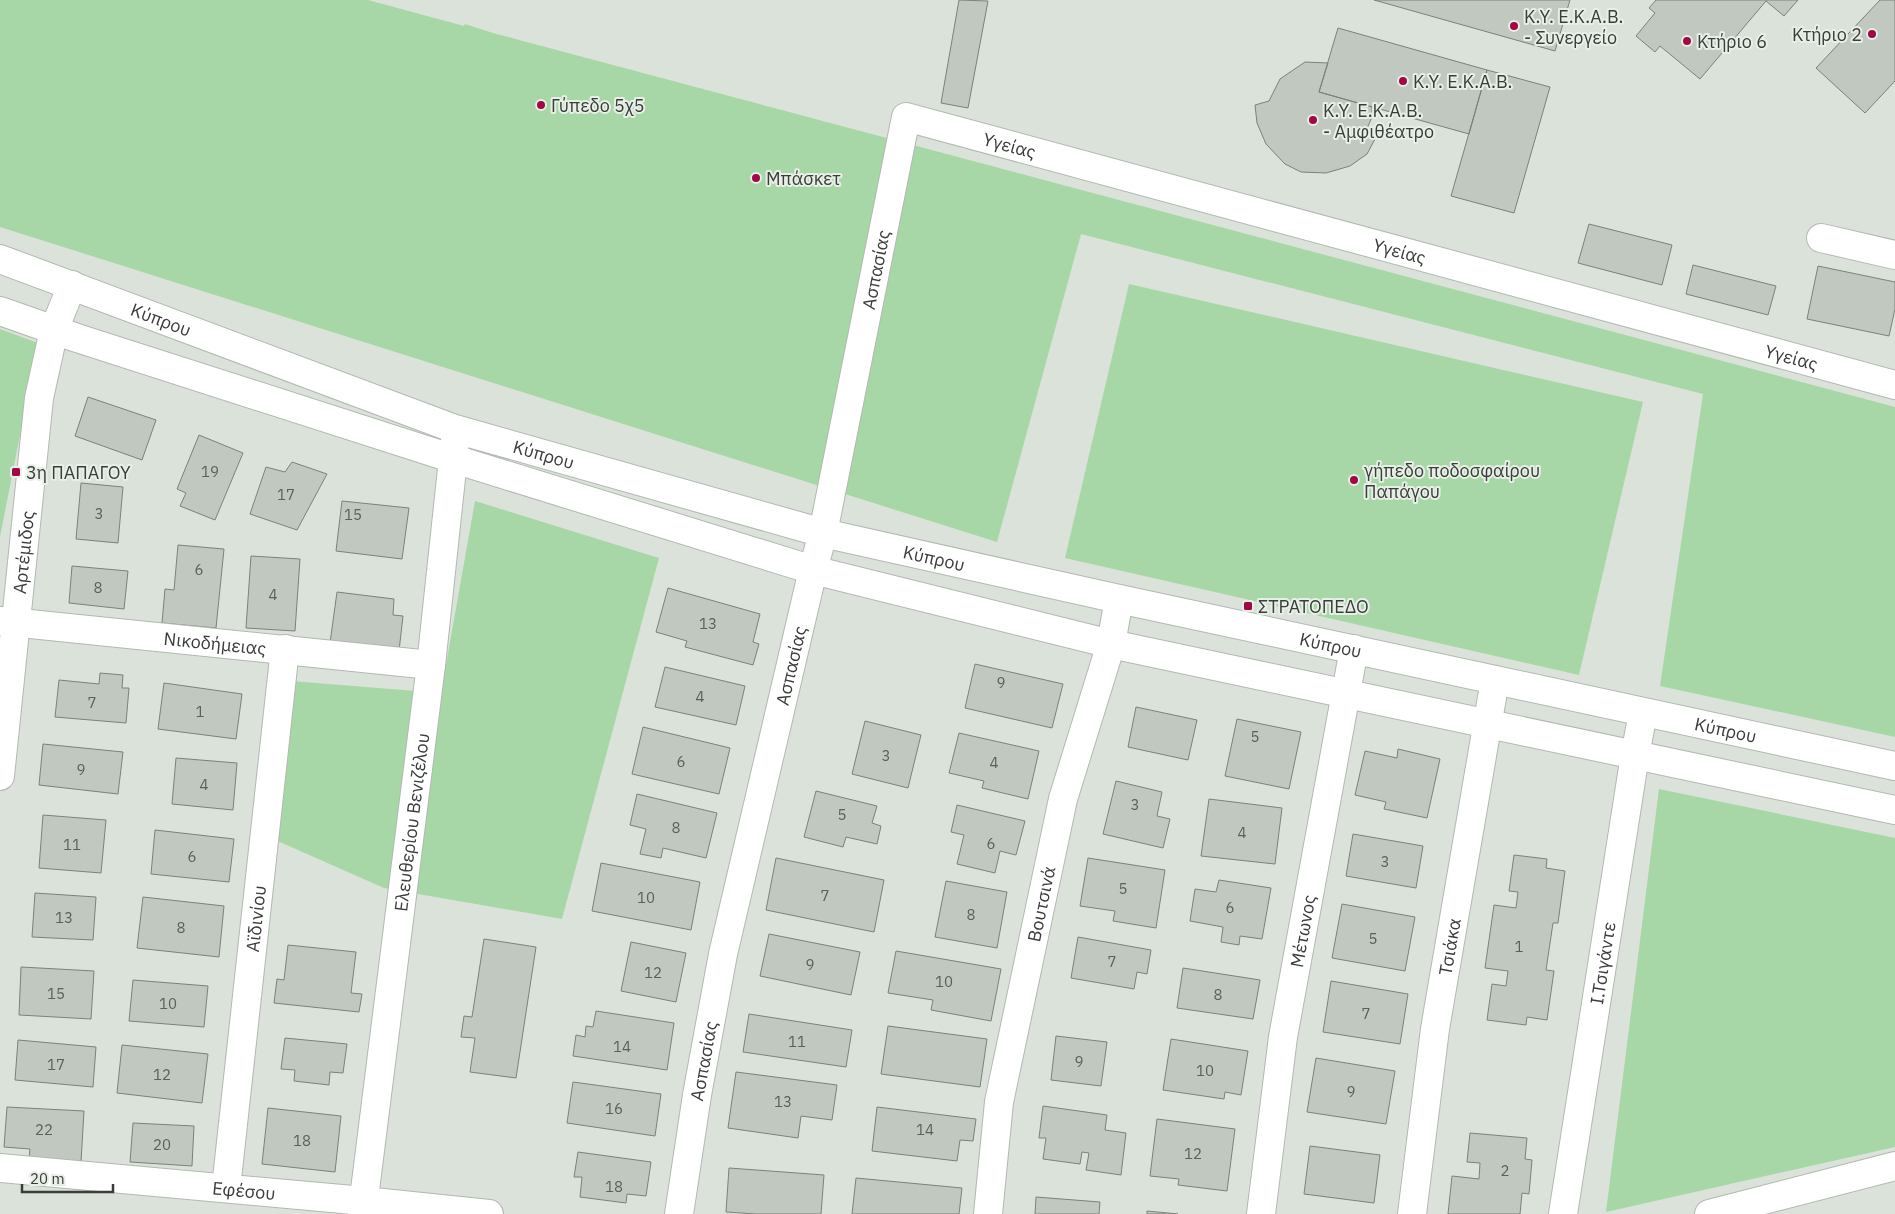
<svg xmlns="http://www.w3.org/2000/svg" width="1895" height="1214" font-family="'IBM Plex Sans',sans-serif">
<rect width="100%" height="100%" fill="#dae2da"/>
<path fill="#a8d7a7" d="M0,0H368L464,26L465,24L493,33L1895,407V737L1660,686L1703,394L1081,234L997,542L0,227Z
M1129,284L1643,402L1579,675L1065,558Z
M0,329L38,343L0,537Z
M475,501L659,558L562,919L384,888L273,839L291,681L441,693Z
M1659,789L1895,838V1147L1606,1212Z"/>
<path fill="#c1c8c0" stroke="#7b827a" d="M959,0L988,1L968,108L941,103Z
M1374,0H1570L1555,51Z
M1656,0H1798L1784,16L1766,1L1700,79L1660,46L1655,52L1636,36L1655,13L1649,8Z
M1880,0H1895V81L1865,113L1816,68Z
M1338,28L1487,70L1469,134L1319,92Z
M1305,62L1328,63L1319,92L1372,107V117L1365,133L1375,139L1367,154L1350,166L1326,173L1301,172L1285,164L1266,144L1257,123L1255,105L1269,101L1280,79Z
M1487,70L1550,87L1514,213L1451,196Z
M1589,224L1672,245L1662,285L1578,263Z
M1693,265L1776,286L1768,315L1686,294Z
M1818,266L1895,282V309L1889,336L1807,319Z
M88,397L156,420L142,460L75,436Z
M199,435L243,453L215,520L180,506L186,493L177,489Z
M292,462L327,474L297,530L250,514L266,467L285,472Z
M81,483L123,487L118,543L76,539Z
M342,501L409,508L402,559L336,551Z
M178,545L224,549L216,628L162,623L165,589L174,590Z
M251,556L300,559L295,631L246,628Z
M72,566L128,571L124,609L69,603Z
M668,588L760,614L753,642L759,644L753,665L685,647L687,641L656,632Z
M337,592L394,599L393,615L403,616L399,651L330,643Z
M975,664L1063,684L1052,728L965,708Z
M665,667L745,686L736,725L655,707Z
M100,673L123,675L122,688H129L126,723L55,717L59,680L99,684Z
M164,683L242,694L236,739L158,729Z
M1136,707L1197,720L1188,760L1128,747Z
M1237,719L1301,732L1289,789L1225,776Z
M865,721L921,735L908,788L852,774Z
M643,727L730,748L719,794L632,774Z
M959,733L1039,751L1028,799L982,788L984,781L949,773Z
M43,744L123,752L118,794L39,785Z
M1398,749L1440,759L1427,818L1384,809L1386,802L1355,795L1365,751L1397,758Z
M176,758L237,763L233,810L172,804Z
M1116,781L1162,792L1157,816L1170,819L1163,848L1103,834Z
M816,791L877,806L872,823L881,826L877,844L846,837L843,847L804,837Z
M637,794L717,813L706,858L663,848L661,858L640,854L646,829L630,825Z
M1209,799L1282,808L1275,864L1201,856Z
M957,805L1025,821L1016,855L1000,851L995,873L957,864L964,835L951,832Z
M43,815L106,820L101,873L39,868Z
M155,830L234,839L229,882L151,874Z
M1353,834L1423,846L1416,888L1346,876Z
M1514,855L1547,859L1546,868L1565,871L1558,923H1553L1546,970L1554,971L1547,1020L1527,1017L1526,1025L1487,1020L1492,984L1506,986L1508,971L1485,968L1494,905L1516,908L1518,892L1509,891Z
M776,858L884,880L874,932L766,910Z
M1088,858L1165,870L1156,928L1113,921L1115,911L1080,906Z
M601,863L700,882L691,930L592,911Z
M1219,880L1271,888L1262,939L1240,936L1239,945L1221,942L1223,927L1190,921L1195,889L1216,892Z
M946,881L1007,892L997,948L935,937Z
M35,893L96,897L93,940L32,937Z
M143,897L224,906L219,957L137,948Z
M1342,904L1415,917L1405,971L1332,958Z
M769,934L860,952L851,995L760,976Z
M1078,937L1151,950L1147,974L1137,972L1134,989L1071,978Z
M484,939L536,947L516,1078L470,1072L475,1038L461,1037L464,1016L472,1017Z
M631,942L686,953L676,1002L621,991Z
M288,945L356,952L351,993L362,994L359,1012L274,1003L277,979L284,980Z
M896,951L1001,969L991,1021L931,1010L933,1000L888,993Z
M21,967L94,971L91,1019L19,1015Z
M1183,968L1260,980L1253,1019L1177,1008Z
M133,980L208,986L204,1027L129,1021Z
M1331,981L1408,994L1400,1044L1323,1032Z
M596,1011L674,1023L667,1070L573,1056L576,1035L585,1037L586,1026L593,1027Z
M749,1014L852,1030L846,1067L743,1052Z
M888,1026L987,1039L980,1087L881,1074Z
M1056,1036L1107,1042L1101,1086L1051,1080Z
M285,1038L347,1044L343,1073L330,1072L329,1085L294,1081L295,1070L281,1069Z
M1171,1039L1248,1051L1241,1095L1225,1092L1224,1099L1163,1090Z
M18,1040L96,1047L93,1087L15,1080Z
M122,1045L208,1054L202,1103L117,1093Z
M1316,1058L1395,1071L1386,1124L1307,1112Z
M736,1072L837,1085L832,1120L801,1116L798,1138L728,1128Z
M573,1082L661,1094L655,1136L567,1123Z
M1043,1106L1107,1115L1105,1130L1126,1133L1121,1175L1086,1170L1089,1153L1082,1152L1080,1164L1043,1159L1046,1138H1039Z
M7,1107L84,1111L81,1162L29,1159L30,1149L4,1147Z
M877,1107L976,1119L973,1141L960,1140L957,1161L872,1151Z
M268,1108L341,1116L335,1172L262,1164Z
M1157,1119L1235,1129L1227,1191L1178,1185L1179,1179L1150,1176Z
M133,1123L194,1126L192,1166L130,1162Z
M1470,1133L1527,1138L1525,1159L1532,1160L1529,1194L1522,1193L1520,1214H1448L1452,1176L1479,1179L1480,1163L1467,1162Z
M1310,1146L1380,1155L1374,1203L1304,1194Z
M578,1152L651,1162L646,1196L627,1194L626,1203L580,1197L582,1177H574Z
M729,1168L824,1175L821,1214H756L726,1212Z
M856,1178L962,1188L959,1214H852Z
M1036,1197L1100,1202L1099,1214H1035Z
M1147,1211L1178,1214H1147Z"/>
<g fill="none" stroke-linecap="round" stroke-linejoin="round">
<g stroke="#b1b9b1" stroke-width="30">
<g id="minor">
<path d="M1821,238L1895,255"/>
<path id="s1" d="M0,259L455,429L823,533L1119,599L1895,766"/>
<path d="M0,311L77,338L454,459L813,570L1111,644L1895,810"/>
<path id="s2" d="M0,621L431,665"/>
<path id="s3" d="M0,776L39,398L54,330L72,285"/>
<path id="s4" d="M0,1168L364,1201L489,1214"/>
<path id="s5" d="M226,1188L285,649"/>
<path id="s6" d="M362,1214L431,665L455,441"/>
<path id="s7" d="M679,1214L697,1095L723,954L813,570L823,533L906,117L1895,385"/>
<path id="s8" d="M988,1214L999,1102L1063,799L1111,644L1119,599"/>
<path id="s9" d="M1261,1214L1283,1037L1354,649"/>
<path id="s10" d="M1412,1214L1435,1029L1495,680"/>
<path id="s11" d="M1563,1214L1635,755L1643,713"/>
<path d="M1709,1214L1895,1166"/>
</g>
</g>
<use href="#minor" stroke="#fff" stroke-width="28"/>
</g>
<g fill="#a20844" stroke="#e7efe7" stroke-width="2">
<circle cx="1514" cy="26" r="5"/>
<circle cx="1872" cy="34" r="5"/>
<circle cx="1687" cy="41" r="5"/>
<circle cx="1403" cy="81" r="5"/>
<circle cx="541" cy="105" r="5"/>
<circle cx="1313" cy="120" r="5"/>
<circle cx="756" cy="178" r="5"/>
<rect x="11" y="467" width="10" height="10" rx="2.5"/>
<circle cx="1354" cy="480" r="5"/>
<rect x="1243" y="601" width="10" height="10" rx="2.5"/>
</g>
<g text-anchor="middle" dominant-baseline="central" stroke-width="4" stroke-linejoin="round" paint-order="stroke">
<g font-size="15" fill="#5c605c">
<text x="210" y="471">19</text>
<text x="286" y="494">17</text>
<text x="99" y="513">3</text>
<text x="353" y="514">15</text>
<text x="199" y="569">6</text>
<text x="98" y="587">8</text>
<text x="273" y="594">4</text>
<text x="708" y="623">13</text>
<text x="1001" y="682">9</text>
<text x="700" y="696">4</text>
<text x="92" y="702">7</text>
<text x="200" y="711">1</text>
<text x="1255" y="736">5</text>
<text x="886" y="755">3</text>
<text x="681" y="761">6</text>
<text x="994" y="762">4</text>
<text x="81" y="769">9</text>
<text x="204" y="784">4</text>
<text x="1135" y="804">3</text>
<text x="842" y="814">5</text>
<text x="676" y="827">8</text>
<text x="1242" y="832">4</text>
<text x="991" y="843">6</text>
<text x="72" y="844">11</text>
<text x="192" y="856">6</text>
<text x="1385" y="861">3</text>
<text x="1123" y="888">5</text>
<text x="825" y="895">7</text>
<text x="646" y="897">10</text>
<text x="1230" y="907">6</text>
<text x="971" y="914">8</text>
<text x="64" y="917">13</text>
<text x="181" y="927">8</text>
<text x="1373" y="938">5</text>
<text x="1519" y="946">1</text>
<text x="1112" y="961">7</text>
<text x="810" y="964">9</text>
<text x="653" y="972">12</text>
<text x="944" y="981">10</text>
<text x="56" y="993">15</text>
<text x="1218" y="994">8</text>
<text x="168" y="1003">10</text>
<text x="1366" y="1013">7</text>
<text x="797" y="1041">11</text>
<text x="622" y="1046">14</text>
<text x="1079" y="1061">9</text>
<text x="56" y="1064">17</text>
<text x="1205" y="1070">10</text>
<text x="162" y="1074">12</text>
<text x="1351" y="1091">9</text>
<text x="783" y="1101">13</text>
<text x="614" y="1108">16</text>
<text x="44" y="1129">22</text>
<text x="925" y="1129">14</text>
<text x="302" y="1140">18</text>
<text x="162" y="1144">20</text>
<text x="1193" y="1153">12</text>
<text x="1505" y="1170">2</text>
<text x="614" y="1186">18</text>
</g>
<g font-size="18" fill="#3a3d3a" stroke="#e7efe7" text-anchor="start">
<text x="1524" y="16">Κ.Υ. Ε.Κ.Α.Β.<tspan x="1524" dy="21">- Συνεργείο</tspan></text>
<text x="1862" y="34" text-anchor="end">Κτήριο 2</text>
<text x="1697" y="41">Κτήριο 6</text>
<text x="1413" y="81">Κ.Υ. Ε.Κ.Α.Β.</text>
<text x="551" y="105">Γύπεδο 5χ5</text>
<text x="1323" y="110">Κ.Υ. Ε.Κ.Α.Β.<tspan x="1323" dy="21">- Αμφιθέατρο</tspan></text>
<text x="766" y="178">Μπάσκετ</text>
<text x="1364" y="470">γήπεδο ποδοσφαίρου<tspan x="1364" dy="21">Παπάγου</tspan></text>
<text x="26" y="472">3η ΠΑΠΑΓΟΥ</text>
<text x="1258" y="606">ΣΤΡΑΤΟΠΕΔΟ</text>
</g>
<g font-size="18" fill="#3a3d3a" stroke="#e7efe7">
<text stroke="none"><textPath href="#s7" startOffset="1228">Υγείας</textPath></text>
<text stroke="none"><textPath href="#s7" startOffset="1632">Υγείας</textPath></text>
<text stroke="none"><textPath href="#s7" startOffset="965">Ασπασίας</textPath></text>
<text stroke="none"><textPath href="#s1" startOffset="172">Κύπρου</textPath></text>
<text stroke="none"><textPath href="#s7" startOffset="2038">Υγείας</textPath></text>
<text stroke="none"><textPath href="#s1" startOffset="578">Κύπρου</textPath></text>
<text stroke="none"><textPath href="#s3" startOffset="225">Αρτέμιδος</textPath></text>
<text stroke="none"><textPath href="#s1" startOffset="982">Κύπρου</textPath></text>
<text stroke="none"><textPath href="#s2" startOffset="216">Νικοδήμειας</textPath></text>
<text stroke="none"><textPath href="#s1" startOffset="1388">Κύπρου</textPath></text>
<text stroke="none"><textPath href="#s7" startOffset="560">Ασπασίας</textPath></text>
<text stroke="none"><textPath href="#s1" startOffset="1792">Κύπρου</textPath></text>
<text stroke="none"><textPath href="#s6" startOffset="395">Ελευθερίου Βενιζέλου</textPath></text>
<text stroke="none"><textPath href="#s8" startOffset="315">Βουτσινά</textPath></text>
<text stroke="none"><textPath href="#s5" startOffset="271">Αϊδινίου</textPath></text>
<text stroke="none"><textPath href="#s9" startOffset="286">Μέτωνος</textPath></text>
<text stroke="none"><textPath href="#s10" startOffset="270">Τσιάκα</textPath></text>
<text stroke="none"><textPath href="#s11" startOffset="254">Ι.Τσιγάντε</textPath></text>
<text stroke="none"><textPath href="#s7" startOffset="155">Ασπασίας</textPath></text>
<text stroke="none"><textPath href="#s4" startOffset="245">Εφέσου</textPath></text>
</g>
</g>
<path d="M22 1184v8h91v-8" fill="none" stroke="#3a3d3a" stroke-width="2.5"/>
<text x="30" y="1184" font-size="15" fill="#3a3d3a" stroke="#e7efe7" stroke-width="4" paint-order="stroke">20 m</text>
</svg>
